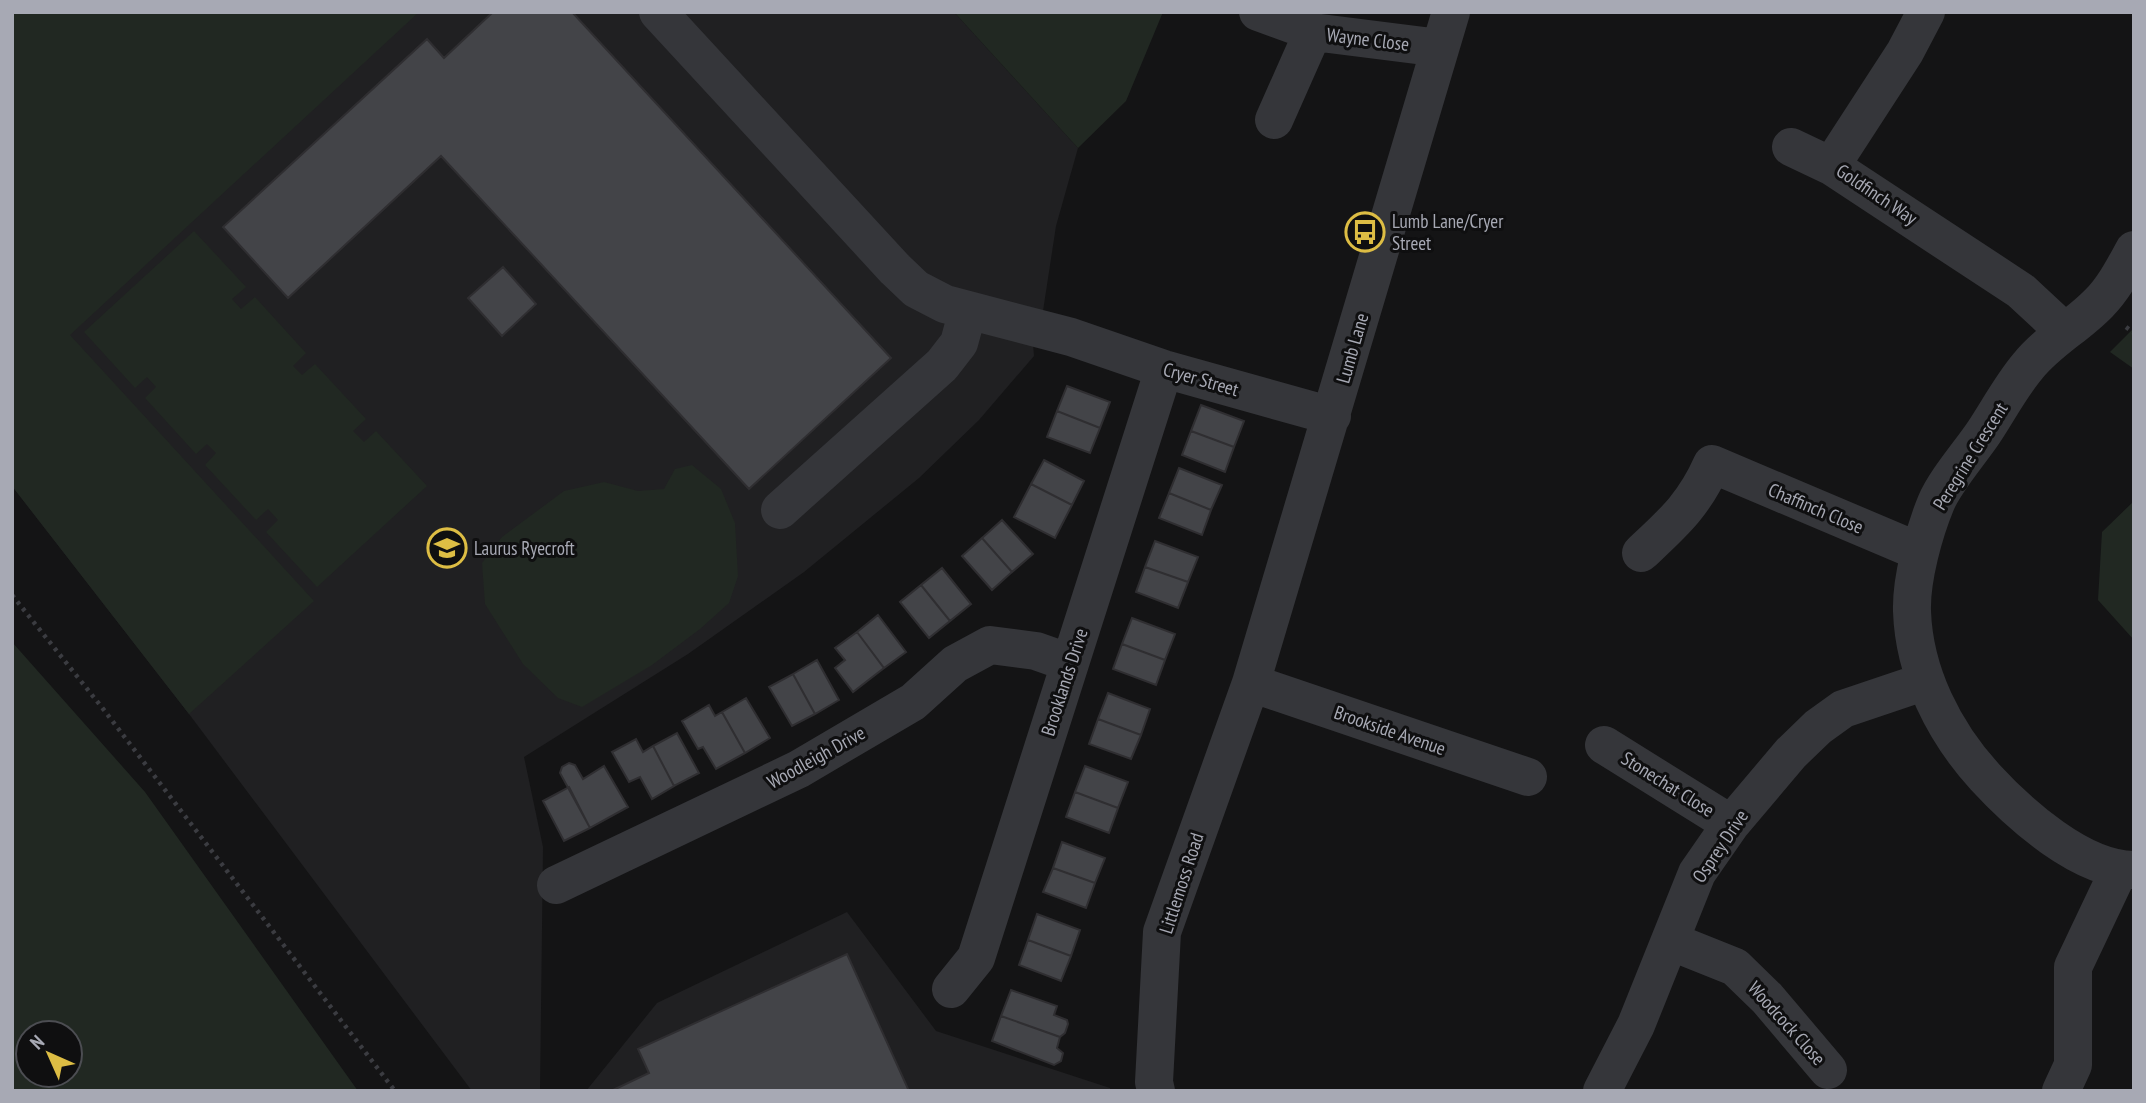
<svg xmlns="http://www.w3.org/2000/svg" width="2146" height="1103" font-family="'PT Sans Narrow',sans-serif">
<rect width="100%" height="100%" fill="#141415"/>
<path fill="#202022" d="M12,12H954L1078,148L1056,226L1043,311L1033,344L1034,356L979,420L919,478L804,572L688,654L524,757L543,847L540,1091H472L189,714L12,486Z
M847,912L936,1031L1110,1088V1091H586L657,1003Z"/>
<path fill="#212822" fill-rule="evenodd" d="M12,12H419L70,335L314,601L189,714L12,486Z
M954,12H1163L1126,101L1078,148Z
M194,231L246,287L232,299L241,309L255,297L306,353L293,366L302,375L315,364L366,419L353,431L364,442L376,431L427,486L317,587L266,532L278,520L268,509L256,520L205,465L216,453L207,444L196,454L145,398L156,387L147,377L135,388L84,332Z
M2134,328V369L2110,352Z
M692,465L721,489L735,523L738,576L729,603L700,629L652,665L582,707L558,698L523,664L485,604L482,563L502,537L564,491L604,482L638,491L664,489L675,469Z
M2134,501V640L2098,600L2102,532Z
M12,642L145,792L358,1091H12ZM28,1033H70V1075H28Z"/>
<path fill="#434448" stroke="#2f2e31" stroke-width="2" d="M493,12H572L891,358L749,489L441,156L288,298L223,227L427,39L444,58Z
M503,267L536,304L502,336L468,298Z
M1067,386L1110,402L1100,428L1057,411Z
M1201,405L1244,421L1234,447L1191,431Z
M1057,411L1100,428L1090,453L1047,437Z
M1191,431L1234,447L1225,472L1182,455Z
M1044,460L1084,481L1072,505L1031,484Z
M1179,468L1222,485L1211,510L1169,493Z
M1031,484L1072,505L1055,538L1014,517Z
M1169,493L1211,510L1202,535L1159,518Z
M1002,520L1033,554L1012,572L982,538Z
M982,538L1012,572L992,590L962,556Z
M1155,541L1198,557L1188,582L1145,567Z
M1145,567L1188,582L1178,608L1136,592Z
M942,568L971,604L950,621L921,585Z
M921,585L950,621L929,638L900,602Z
M878,615L906,652L884,668L857,632Z
M1132,618L1175,634L1165,660L1122,644Z
M857,632L884,668L853,692L835,668L845,660L835,648Z
M1122,644L1165,660L1156,685L1113,669Z
M817,660L839,700L815,714L793,674Z
M793,674L815,714L792,726L769,687Z
M1108,693L1150,709L1141,735L1098,719Z
M746,698L770,738L745,753L722,712Z
M709,705L715,716L722,712L745,753L716,769L703,747L698,749L682,721Z
M1098,719L1141,735L1131,759L1089,744Z
M677,733L699,773L674,786L653,746Z
M636,739L643,752L653,746L674,786L652,799L640,777L629,782L612,752Z
M569,763L575,765L583,779L604,766L628,807L590,828L560,773L562,767Z
M1085,766L1128,782L1118,808L1075,792Z
M569,787L590,828L564,841L543,801Z
M1075,792L1118,808L1109,833L1066,817Z
M1062,842L1105,858L1095,883L1053,868Z
M1053,868L1095,883L1086,908L1043,892Z
M1037,914L1080,930L1071,956L1028,940Z
M1028,940L1071,956L1061,981L1019,965Z
M847,954L909,1091H611L649,1073L638,1049Z
M1011,990L1057,1006L1054,1015L1067,1020L1068,1024L1065,1033L1060,1037L1001,1016Z
M1001,1016L1060,1037L1057,1048L1063,1053L1061,1061L1054,1065L992,1041Z"/>
<g fill="none" stroke-linecap="round" stroke-linejoin="round">
<path stroke="#3b3c41" stroke-width="4.5" stroke-dasharray="3.5 5" stroke-linecap="butt" d="M2126,327L2134,333
M12,595L104,710L395,1091"/>
<path stroke="#35363a" stroke-width="38" d="M658,12L895,269L916,289L945,304L1071,337L1164,369L1332,416
M1258,12L1313,32L1440,48
M1926,12L1905,52L1831,166L2021,291L2064,331
M1274,120L1313,32
M1791,147L1831,166
M2134,250C2124,268 2114,288 2099,303C2077,326 2048,341 2028,366C2011,386 1998,411 1984,432C1970,453 1945,481 1936,503C1924,532 1911,579 1912,611C1914,673 1944,732 1985,777C2019,814 2081,870 2134,870
M780,510L942,365L959,343L968,310
M1641,553C1673,523 1694,505 1712,464L1920,552
M1251,683L1528,777
M1604,745L1731,824
M556,885L799,769L913,702L955,664L990,645L1036,651L1070,663
M1670,941L1735,967L1767,998L1828,1070
M951,989L976,958L1164,369
M1156,1091L1154,1082L1162,932L1251,683L1451,12
M1602,1091L1636,1025L1697,873L1731,824L1791,753L1818,727L1843,709L1926,681
M2061,1091L2073,1065V967L2119,870"/>
</g>
<defs>
<g id="bus-ring" transform="scale(2.0125)"><circle r="9.5" fill="#0f0f10" stroke="#ddbd44" stroke-width="1.5"/><path d="M-5-6H5V4H4V6H2V4H-2V6H-4V4H-5ZM-3.5-4V0h7V-4ZM-3.5 1.2v1.5H-2V1.2ZM2 1.2v1.5H3.5V1.2Z" fill="#ddbd44"/></g>
<g id="school-ring" transform="scale(2.0125)"><circle r="9.5" fill="#0f0f10" stroke="#ddbd44" stroke-width="1.5"/><path d="M0-5L7-2L0 1L-7-2ZM-4 1L0 2.5L4 1V4Q0 6-4 4Z" fill="#ddbd44"/></g>
</defs>
<g fill-rule="evenodd">
<use href="#bus-ring" x="1365" y="232"/>
<use href="#school-ring" x="447" y="548"/>
</g>
<g text-anchor="middle" dominant-baseline="central" stroke-width="6" stroke-linejoin="round" paint-order="stroke">
<g font-size="19" fill="#a7a9b4" stroke="#0f0f10">
<text transform="translate(1368 39) rotate(7)">Wayne Close</text>
<text transform="translate(1877 194) rotate(34)">Goldfinch Way</text>
<text transform="translate(1352 348) rotate(-74)">Lumb Lane</text>
<text transform="translate(1201 379) rotate(16)">Cryer Street</text>
<text transform="translate(1970 456) rotate(-58)">Peregrine Crescent</text>
<text transform="translate(1816 508) rotate(23)">Chaffinch Close</text>
<text transform="translate(1064 682) rotate(-72)">Brooklands Drive</text>
<text transform="translate(1390 730) rotate(19)">Brookside Avenue</text>
<text transform="translate(816 757) rotate(-29)">Woodleigh Drive</text>
<text transform="translate(1668 784) rotate(32)">Stonechat Close</text>
<text transform="translate(1720 846) rotate(-56)">Osprey Drive</text>
<text transform="translate(1181 883) rotate(-72)">Littlemoss Road</text>
<text transform="translate(1787 1023) rotate(48)">Woodcock Close</text>
</g>
<g font-size="19" fill="#a7a9b4" stroke="#0f0f10" text-anchor="start">
<text x="1392" y="221">Lumb Lane/Cryer<tspan x="1392" dy="22">Street</tspan></text>
<text x="474" y="548">Laurus Ryecroft</text>
</g>
</g>
<rect width="2146" height="1103" fill="none" stroke="#a7a9b4" stroke-width="28"/>
<g transform="translate(49 1054) rotate(315)"><circle r="33" fill="#0f0f10" stroke="#4c4d52" stroke-width="2"/>
<path d="M0-5L12 26L0 18L-12 26Z" fill="#ddbd44"/>
<text y="-10" font-size="19" font-weight="bold" text-anchor="middle" fill="#a7a9b4">N</text>
</g>
</svg>
